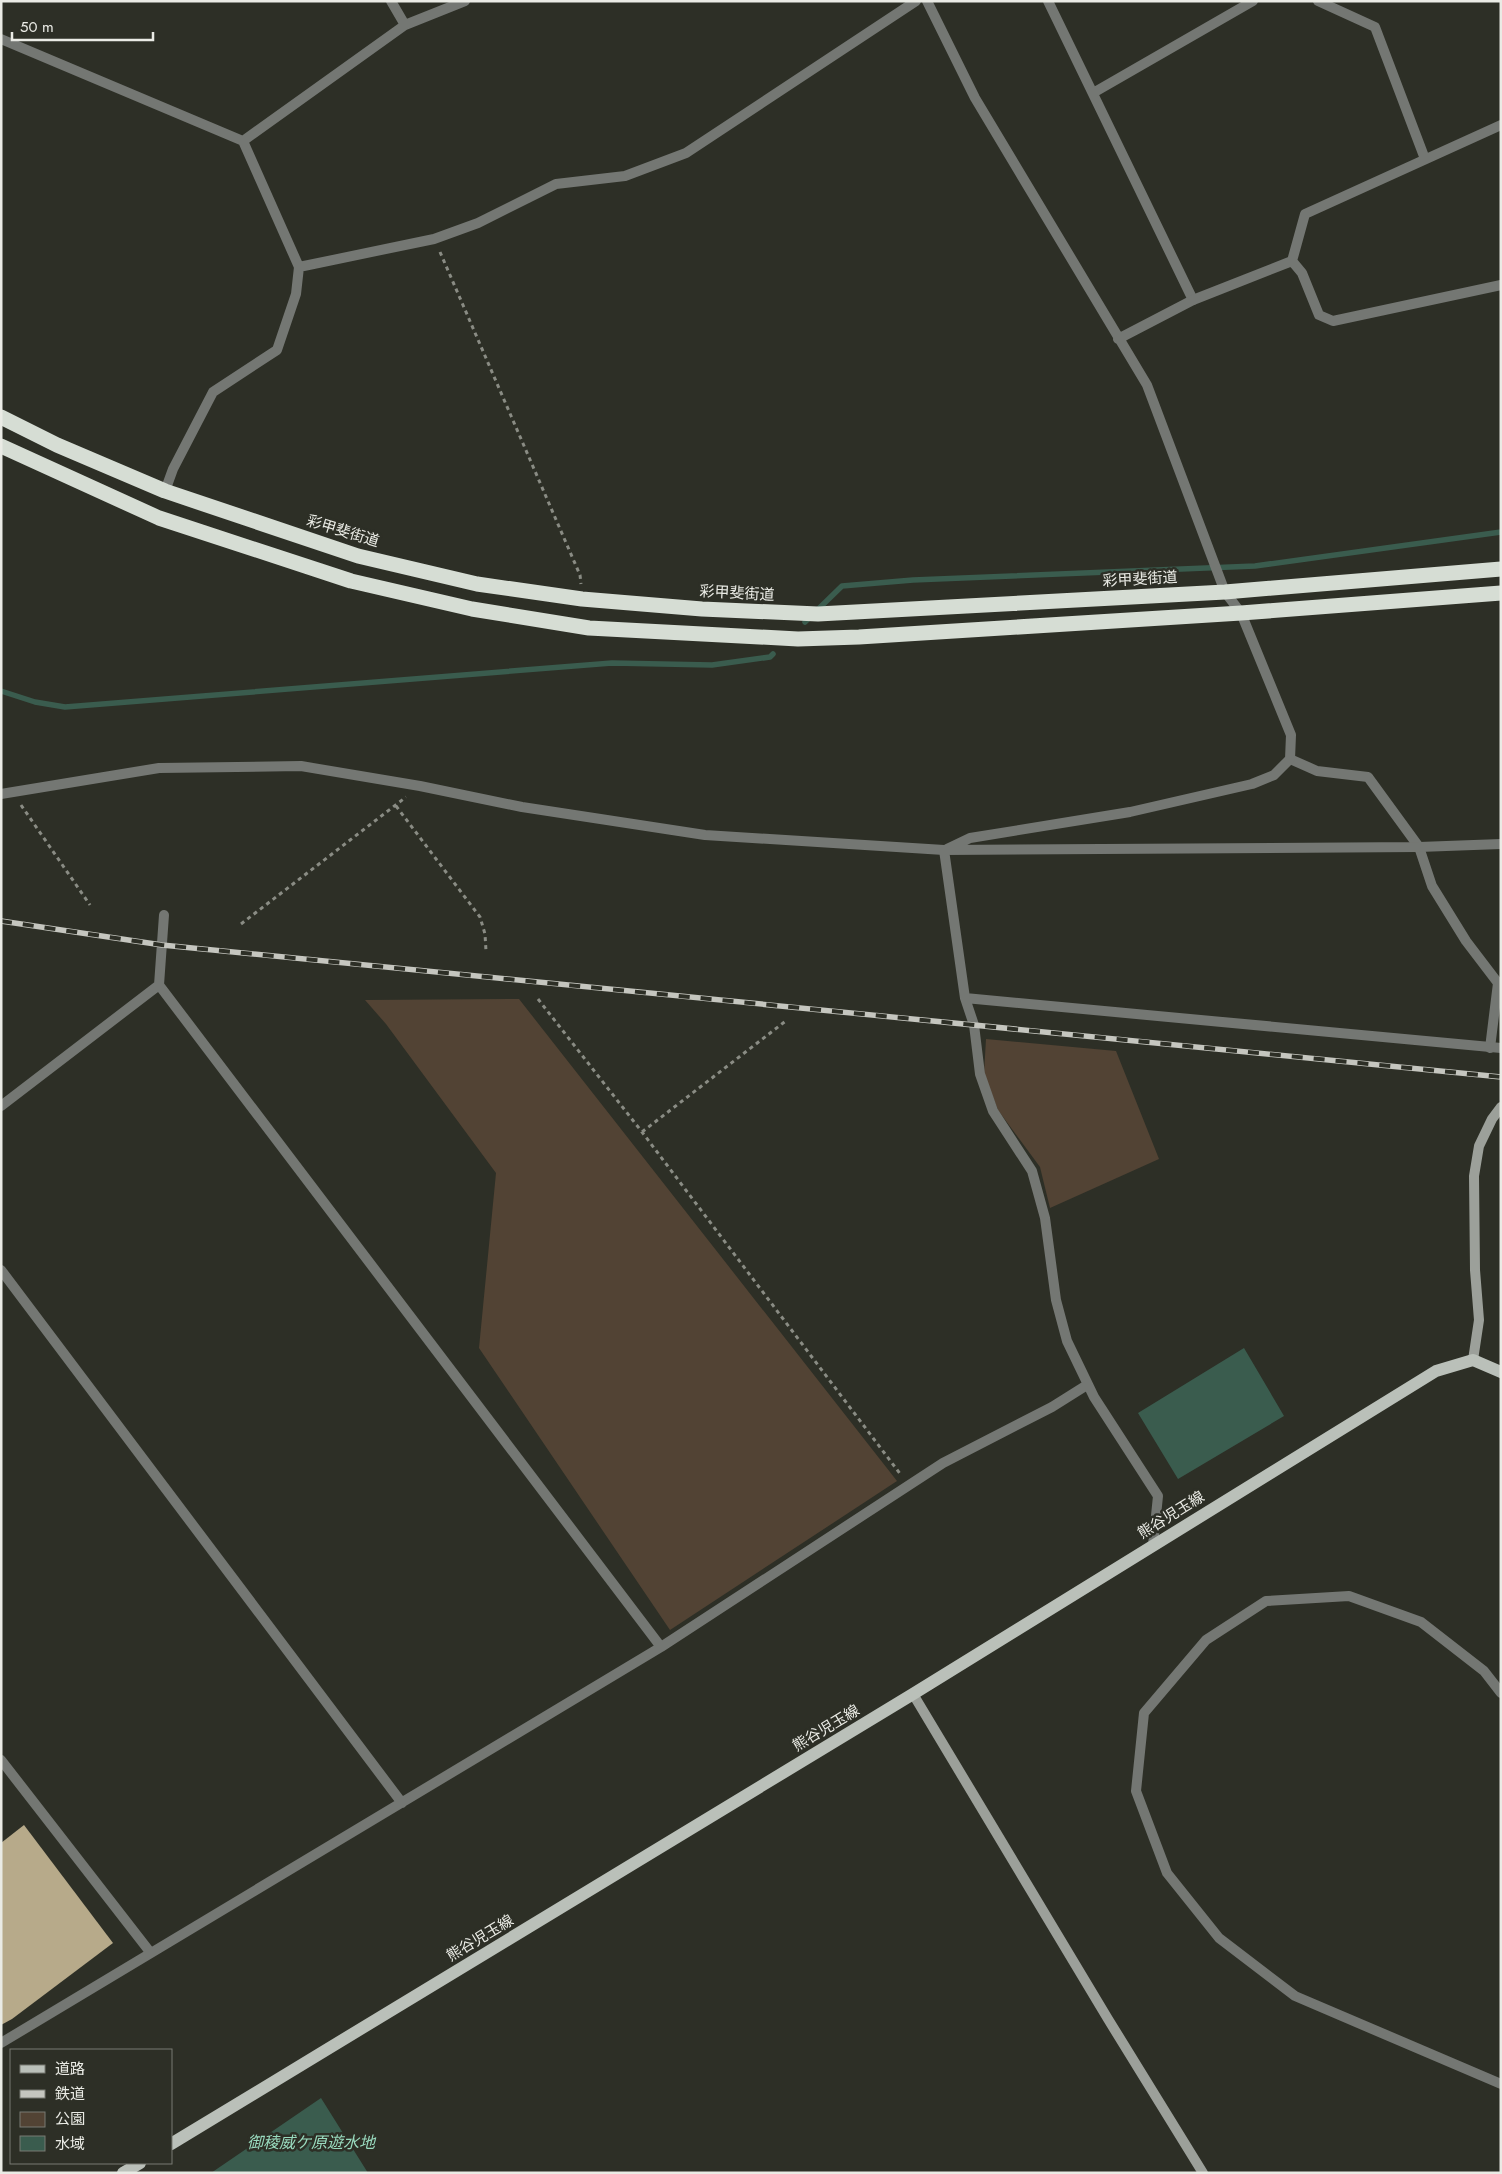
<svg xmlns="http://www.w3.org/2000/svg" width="1502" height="2174" font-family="Jost,'Noto Sans JP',sans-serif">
<rect width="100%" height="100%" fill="#2d2f26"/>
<path fill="#524334" d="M519,999L897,1481L670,1630L479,1348L496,1173L386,1024L365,1000Z
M986,1039L1116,1051L1159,1159L1050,1208L1040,1167L998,1110L984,1074Z"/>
<path fill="#3a5c4e" d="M1244,1348L1284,1416L1178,1479L1138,1413Z
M321,2098L368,2173H211Z"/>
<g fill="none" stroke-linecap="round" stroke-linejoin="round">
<path stroke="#3a5c4e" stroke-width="5.5" d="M805,622L842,586L913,580L1255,566L1501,532
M1,691L35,702L65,707L612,663L712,665L770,657L773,654"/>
</g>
<path fill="#b7aa8a" d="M24,1825L113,1943L12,2019L1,2025V1843Z"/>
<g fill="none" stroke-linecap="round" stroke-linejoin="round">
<path stroke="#8a8c84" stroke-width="3" stroke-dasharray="4 4" stroke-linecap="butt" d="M440,252L580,575L581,584
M21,805L90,905
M396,806L480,917L485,934L486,951
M241,924L406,797
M538,999L642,1132L901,1475
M642,1132L787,1020"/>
<path stroke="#747773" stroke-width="10" d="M1048,1L1193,300
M1093,93L1253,1
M1290,759L1317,771L1368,777L1419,847L1432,886L1466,941L1498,983L1490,1048
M1501,1693L1484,1671L1421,1622L1349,1596L1266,1601L1206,1640L1144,1713L1136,1791L1167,1873L1219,1938L1295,1996L1501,2084"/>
<path stroke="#747773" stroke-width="10" d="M391,1L405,25
M927,1L975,98L1147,385L1225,592L1241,613L1291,735L1290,759L1274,775L1252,784L1130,812L970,838L947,849
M1318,1L1375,27L1425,159
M1,39L243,141L299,267L296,294L277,350L213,392L173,469L165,491
M243,141L405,25L465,1
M1292,261L1302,273L1319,315L1333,321L1501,285
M299,267L434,239L478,223L556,184L625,176L686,153L916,1
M1118,339L1193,300L1292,261L1305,214L1501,125
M1,794L159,768L301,766L420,786L522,807L705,835L944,850L1419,847L1501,844
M944,850L965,998L974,1025L980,1074L993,1111L1032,1171L1045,1218L1056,1300L1067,1341L1094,1397L1158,1496L1153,1545
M164,915L159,985L661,1647
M965,998L1501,1048
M1,1106L159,985
M1,1270L402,1803
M1,1760L150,1952
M1,2043L661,1647L943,1463L1052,1407L1087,1385"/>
<path stroke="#9ca09a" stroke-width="10" d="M1473,1360L1479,1320L1475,1270L1474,1176L1479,1146L1492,1119L1501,1107
M913,1694L1108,2019L1203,2173"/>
<path stroke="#bac0b9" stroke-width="12" d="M171,2144L913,1694L1436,1371L1473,1360L1501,1372
M123,2173L140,2163"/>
<path stroke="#d6ddd4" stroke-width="15" d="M1,417L57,445L165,491L358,556L477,584L582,599L702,609L818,614L1225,592L1501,569
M1,446L159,518L351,581L472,609L589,628L798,639L859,637L1241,613L1501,593"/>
<g stroke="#c5c6bf" stroke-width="5.5">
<path id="rail" d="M1,921L162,945L1501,1077"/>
</g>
<use href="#rail" stroke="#2d2f26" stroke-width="4" stroke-dasharray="11" stroke-linecap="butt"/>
</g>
<g text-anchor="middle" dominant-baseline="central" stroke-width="5" stroke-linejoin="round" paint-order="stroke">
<g font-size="15" fill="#eaebe5" stroke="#2d2f26">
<text transform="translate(343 531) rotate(17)">彩甲斐街道</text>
<text transform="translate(1140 579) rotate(-3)">彩甲斐街道</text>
<text transform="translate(737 593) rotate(3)">彩甲斐街道</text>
<text transform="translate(1171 1515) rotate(-32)">熊谷児玉線</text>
<text transform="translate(826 1728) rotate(-31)">熊谷児玉線</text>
<text transform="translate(480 1938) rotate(-31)">熊谷児玉線</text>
</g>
<g font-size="16" font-style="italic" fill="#99dabe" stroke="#2d2f26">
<text x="311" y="2142">御稜威ケ原遊水地</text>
</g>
</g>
<rect width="1502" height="2174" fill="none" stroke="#eaebe5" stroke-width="5"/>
<rect x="10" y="2049" width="162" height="115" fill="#2d2f26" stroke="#797a72"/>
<rect x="20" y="2065" width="25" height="8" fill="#bac0b9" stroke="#797a72"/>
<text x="55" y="2074" font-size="15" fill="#eaebe5">道路</text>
<rect x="20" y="2090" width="25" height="8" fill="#c5c6bf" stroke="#797a72"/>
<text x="55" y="2099" font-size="15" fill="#eaebe5">鉄道</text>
<rect x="20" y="2112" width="25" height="15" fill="#524334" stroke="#797a72"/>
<text x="55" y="2124" font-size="15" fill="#eaebe5">公園</text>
<rect x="20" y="2136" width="25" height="15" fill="#3a5c4e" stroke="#797a72"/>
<text x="55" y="2149" font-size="15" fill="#eaebe5">水域</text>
<path d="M12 32v8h141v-8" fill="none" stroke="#eaebe5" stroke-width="2.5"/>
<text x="20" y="32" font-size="15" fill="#eaebe5" stroke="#2d2f26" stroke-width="4" paint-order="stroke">50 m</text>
</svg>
